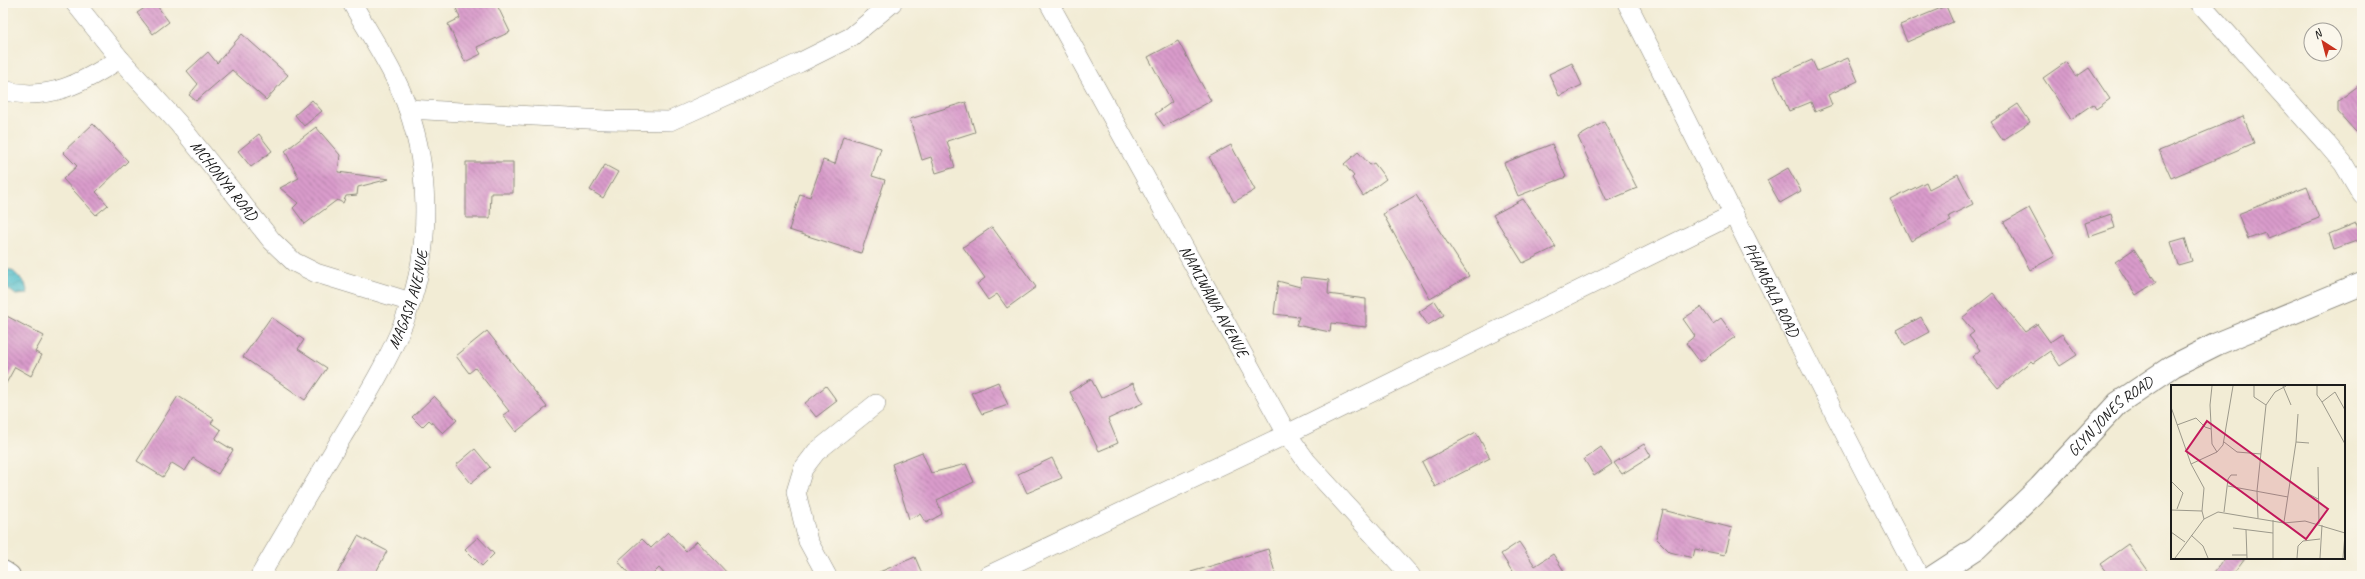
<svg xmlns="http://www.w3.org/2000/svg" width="2365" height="579" font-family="Caveat,sans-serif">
<defs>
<pattern id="water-waves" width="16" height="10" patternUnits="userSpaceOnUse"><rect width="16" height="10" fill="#50bdca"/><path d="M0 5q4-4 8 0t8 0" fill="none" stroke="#4299a3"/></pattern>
<pattern id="building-back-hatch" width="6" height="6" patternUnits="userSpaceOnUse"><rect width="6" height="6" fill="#d99bcb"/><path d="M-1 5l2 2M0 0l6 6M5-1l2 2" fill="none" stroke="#af7ea4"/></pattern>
</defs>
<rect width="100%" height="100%" fill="#fbf7ec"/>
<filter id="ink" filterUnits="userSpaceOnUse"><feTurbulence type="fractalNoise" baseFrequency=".025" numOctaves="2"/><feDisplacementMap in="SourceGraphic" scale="8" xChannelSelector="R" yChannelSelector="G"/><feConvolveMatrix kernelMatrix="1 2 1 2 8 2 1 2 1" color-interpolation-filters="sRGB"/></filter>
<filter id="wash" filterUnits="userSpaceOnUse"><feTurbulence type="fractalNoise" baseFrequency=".012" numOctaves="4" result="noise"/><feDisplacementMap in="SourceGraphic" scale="16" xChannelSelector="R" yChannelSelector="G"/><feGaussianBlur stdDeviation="0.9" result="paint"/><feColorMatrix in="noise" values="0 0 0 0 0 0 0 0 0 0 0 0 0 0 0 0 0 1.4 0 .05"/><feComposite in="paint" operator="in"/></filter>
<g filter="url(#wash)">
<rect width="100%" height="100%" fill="#f2ecd5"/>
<path fill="url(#water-waves)" stroke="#366c73" d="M3,270H12L25,283L28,294L16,295L3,285Z"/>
<g id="blocks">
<path fill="url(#building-back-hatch)" d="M152,3H155L169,22L153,34L137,13Z
M454,3H496L510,32L477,47L481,54L465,62L448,24L460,18Z
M1946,6L1953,22L1907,42L1900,25Z
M242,34L288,75L266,100L232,70L196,101L189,95L198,84L187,71L208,52L217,63Z
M1178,41L1211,101L1164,126L1155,114L1172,102L1148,57Z
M1848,58L1858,81L1828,95L1832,105L1815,112L1811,102L1789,111L1774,77L1812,60L1817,71Z
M2066,62L2076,77L2089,68L2110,99L2096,109L2093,104L2071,119L2043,78Z
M1572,63L1582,85L1559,96L1549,74Z
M2362,83V139L2338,112V101Z
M312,100L322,111L304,126L295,115Z
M966,102L975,132L947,141L955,167L936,173L931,157L922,160L910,119Z
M2018,104L2030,122L2003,140L1991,122Z
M2243,116L2254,143L2171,178L2159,151Z
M1604,122L1637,188L1607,201L1578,137Z
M93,124L128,161L96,192L108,205L96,215L63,179L77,166L63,152Z
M316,127L340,155L338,172L389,179L358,187L357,195L346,196L343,203L337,200L305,224L293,208L298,203L280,188L299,178L285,151Z
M259,134L272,151L251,167L238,151Z
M843,136L881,148L872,176L885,180L861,253L789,230L800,194L810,197L823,160L835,164Z
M1552,144L1566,177L1518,196L1504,163Z
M1231,145L1255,190L1234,202L1209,157Z
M1358,152L1370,165L1374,163L1386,179L1363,196L1352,178L1354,176L1344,164Z
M466,162H513V193H491L490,218H466Z
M605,165L618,172L603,198L590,190Z
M1788,168L1801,191L1780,203L1767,180Z
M1958,174L1973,204L1949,216L1951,221L1911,241L1891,200L1926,182L1929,189Z
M2307,187L2319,218L2268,238L2265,233L2248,239L2238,214Z
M1416,195L1469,276L1430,299L1383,214Z
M1523,199L1556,247L1523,263L1493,215Z
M2029,208L2055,256L2030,270L2004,222Z
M2111,214L2115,228L2089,237L2085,223Z
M2356,223L2362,239L2334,249L2329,234Z
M992,227L1036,287L1007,308L997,294L988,300L977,284L985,278L963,247Z
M2185,238L2192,261L2178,265L2171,242Z
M2134,249L2156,282L2136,295L2115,262Z
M1302,277L1329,280L1328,294L1366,299V327L1331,323L1330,332L1296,325L1299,317L1274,314L1278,281L1300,287Z
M1993,293L2025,332L2037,324L2050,342L2062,334L2077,355L2060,366L2050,351L2033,363L2031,361L1998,388L1972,357L1980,350L1969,336L1974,332L1962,318Z
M1435,301L1444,315L1428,325L1419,312Z
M1701,307L1713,324L1721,318L1735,337L1700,362L1686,343L1695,336L1683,319Z
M3,314L44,336L35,352L42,355L31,376L15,367L3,389Z
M271,317L304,340L298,349L327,368L305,400L243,357Z
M1921,317L1929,332L1905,345L1897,330Z
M487,331L547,407L516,432L503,415L509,411L475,368L469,373L456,356Z
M1091,379L1101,398L1133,383L1143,403L1108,419L1118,443L1099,451L1070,392Z
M998,382L1008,405L982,414L971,393Z
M826,386L837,401L816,417L805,403Z
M178,396L214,419L211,423L221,430L215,439L233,450L218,474L193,458L185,471L172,463L163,477L137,461Z
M434,396L457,420L443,433L429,420L422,427L412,417Z
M1476,432L1490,458L1435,487L1422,462Z
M1644,444L1651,456L1622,474L1614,463Z
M1601,447L1612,464L1594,476L1584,459Z
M475,449L490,467L471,483L456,465Z
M922,452L931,473L966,464L974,482L937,500L942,514L926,523L920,514L909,519L892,464Z
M1052,458L1062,478L1027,493L1018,474Z
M1663,510L1732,528L1725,555L1695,549L1693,558L1670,552L1656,538Z
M668,532L686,551L697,541L730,576H666L659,568L651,576H631L618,561L642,539L651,548Z
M358,536L387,551L374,576H336Z
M478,537L494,554L482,566L465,549Z
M1519,542L1535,566L1553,554L1564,571L1557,576H1515L1501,554Z
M2128,544L2151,576H2109L2100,564Z
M1268,549L1276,576H1192L1191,572Z
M915,557L923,576H870Z
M2225,558H2245L2231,576H2211Z"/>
</g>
</g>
<g filter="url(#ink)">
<use href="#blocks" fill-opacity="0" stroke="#878478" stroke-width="1"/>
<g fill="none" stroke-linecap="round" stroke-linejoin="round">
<g stroke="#878478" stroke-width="20">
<g id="minor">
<path id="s1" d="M75,3L120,59L178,123L272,241L294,262L316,273L411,302"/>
<path id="s2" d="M1049,3L1287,434L1307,462L1411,576"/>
<path id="s3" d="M1627,3C1724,194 1818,386 1919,576"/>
<path d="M2200,3L2326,143L2343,163L2362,195"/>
<path d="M3,90C48,103 83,82 120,59"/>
<path d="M408,109L605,120L670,121L799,63L851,37L892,3"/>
<path id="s4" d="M260,576C287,529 315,483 342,437C368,394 396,349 411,302C431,240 429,170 408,109C395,71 371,37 352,3"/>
<path d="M827,576L808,541L796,492L803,469L816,452L876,404"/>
<path d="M987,576L1287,434L1734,214"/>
</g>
</g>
<g stroke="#878478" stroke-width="24">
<g id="tertiary">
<path d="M3,572L9,576"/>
<path id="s5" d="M1934,576L1977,548L2040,487L2118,403L2173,366L2217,344L2362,284"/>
</g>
</g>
<use href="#minor" stroke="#fff" stroke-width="19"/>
<use href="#tertiary" stroke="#fff" stroke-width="22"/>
</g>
</g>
<g text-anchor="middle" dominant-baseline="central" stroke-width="4" stroke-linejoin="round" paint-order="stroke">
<g font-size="16" fill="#1c1c1c" stroke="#fbf7ec">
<text stroke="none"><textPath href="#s1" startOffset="232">MCHONYA ROAD</textPath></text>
<text stroke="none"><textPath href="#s3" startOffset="321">PHAMBALA ROAD</textPath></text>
<text stroke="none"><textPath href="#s4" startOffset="315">MAGASA AVENUE</textPath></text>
<text stroke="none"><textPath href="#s2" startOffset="341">NAMIWAWA AVENUE</textPath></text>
<text stroke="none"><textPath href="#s5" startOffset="239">GLYN JONES ROAD</textPath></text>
</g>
</g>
<g transform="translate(2171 385)">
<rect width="174" height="174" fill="#f2ecd5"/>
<path fill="none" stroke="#9c998b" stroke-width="1" d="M41,1L39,20L41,59L46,67M83,1V12L95,20M112,1L120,20M146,1V10L151,17M0,22L20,79L33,103L31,126L33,134M174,25L164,7L151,17L174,59M6,40L25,33L34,42L40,44M53,57L66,67L90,69M125,57L138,58M20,79L46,67L52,60L62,1M147,82L148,139M0,96L12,108L6,124M57,101L117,112M136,108L147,114M0,125L31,126M53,127L57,94L60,90H66M87,133L86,106L95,20L104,7L115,1M113,137L125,57L127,29M62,143L102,148M75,145L76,173M0,147L14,157M20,150L32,161L37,173M61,170H76M4,173L33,134L47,127L113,138L134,136L174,148M102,173V135M126,173L127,161L132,156L149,154M149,173L151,140M172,173L174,149"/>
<path fill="#c2185b" fill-opacity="0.15" stroke="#c2185b" stroke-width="2" d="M36,36L157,124L135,154L15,66Z"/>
<rect width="174" height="174" fill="none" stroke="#1c1c1c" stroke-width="2"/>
</g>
<rect width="2365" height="579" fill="none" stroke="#fbf7ec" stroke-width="16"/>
<g transform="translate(2323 42) rotate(324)"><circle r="19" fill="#fbf7ec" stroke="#a29f99"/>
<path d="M0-3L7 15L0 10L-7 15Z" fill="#c8321e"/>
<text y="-6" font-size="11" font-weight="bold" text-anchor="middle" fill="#1c1c1c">N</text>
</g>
</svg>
